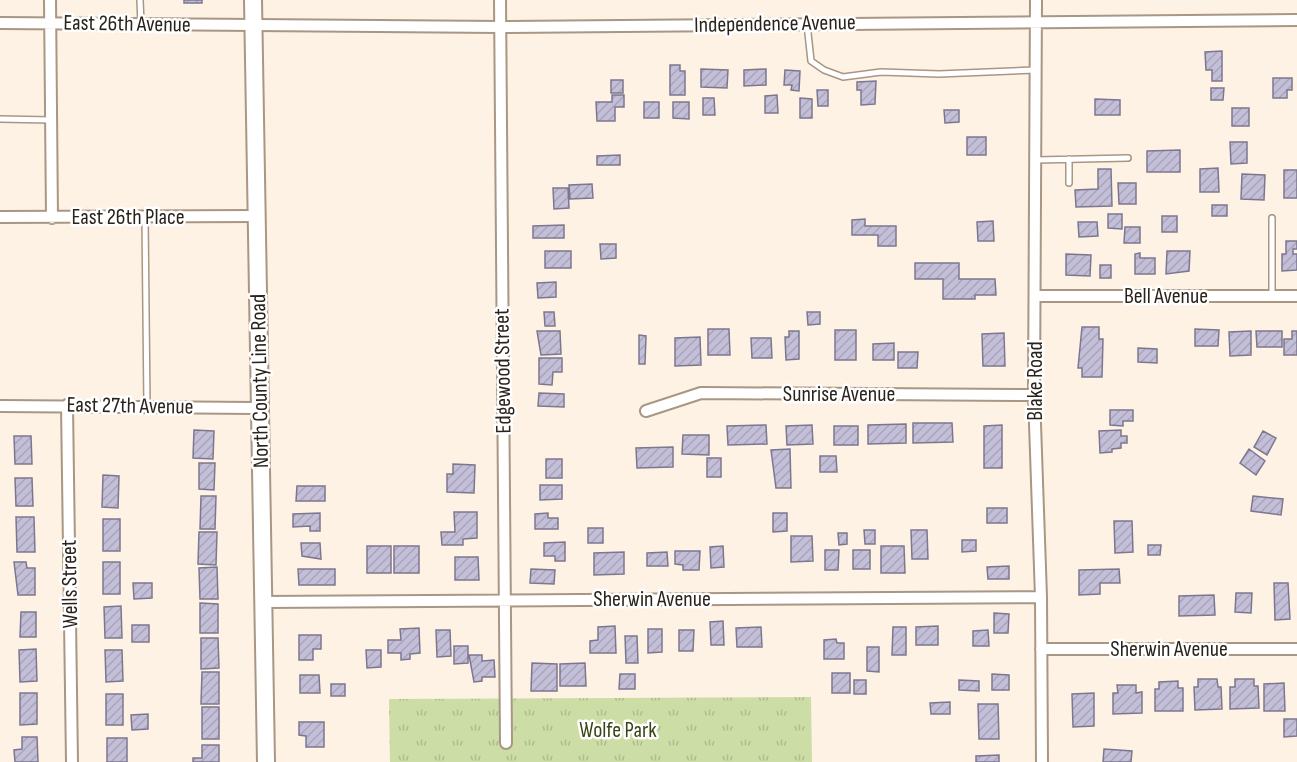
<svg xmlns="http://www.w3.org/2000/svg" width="1297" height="762" font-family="'Sofia Sans Condensed',sans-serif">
<defs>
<pattern id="park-tufts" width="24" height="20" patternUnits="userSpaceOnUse" patternTransform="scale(1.5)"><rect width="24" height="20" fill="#ccdda6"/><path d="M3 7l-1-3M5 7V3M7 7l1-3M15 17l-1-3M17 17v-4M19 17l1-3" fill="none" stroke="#afbd8e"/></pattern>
<pattern id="building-hatch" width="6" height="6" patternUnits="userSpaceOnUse" patternTransform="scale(1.5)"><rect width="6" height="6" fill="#c4bfd8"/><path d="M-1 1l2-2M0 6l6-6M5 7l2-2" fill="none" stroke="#a9a4b9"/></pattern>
</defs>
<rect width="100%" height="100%" fill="#fef2e5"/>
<path fill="url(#park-tufts)" d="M811,697L812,762H390L389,699Z"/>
<path fill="url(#building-hatch)" stroke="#7c778f" stroke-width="1.5" d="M184,0H202V3H184Z
M1222,51V81H1212V70H1206L1205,52Z
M670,65H680V71H685V95H670Z
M701,69L728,70L727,88L701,87Z
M766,69V85L744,86V70Z
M785,70L800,71L799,91L791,90L792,85H784Z
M1273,78H1292V90H1287V98H1273Z
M611,80H623V93H611Z
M876,81L875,104L861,105V90H857V82Z
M1211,88H1224L1223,100H1211Z
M817,90H828V106H818Z
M612,95H624V107H615V121H597L596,102H612Z
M777,95L778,113H765V96Z
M703,98H714L715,115H703Z
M800,98L812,99V118H800Z
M1095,99L1120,100V115H1095Z
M644,102H659V118H644Z
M673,102H689V119L673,118Z
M1232,108H1249V126H1232Z
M944,110H959V122L945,123Z
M967,137H986V155H967Z
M1230,142H1247V163L1231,164Z
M1180,150V172H1147V151Z
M620,155V165H597V156Z
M1218,168L1219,192H1200V169Z
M1098,169H1111L1112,206L1076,207L1075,190L1098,189Z
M1284,170H1297V198H1284Z
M1242,174L1265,175L1264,200L1241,199Z
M1118,183H1136V204H1119Z
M592,184L593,198L570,199L569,185Z
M553,188H568L569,208L554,209Z
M1212,205H1227V216H1212Z
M1108,214H1122V229L1108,228Z
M1162,216H1177V232H1162Z
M865,219V226H896V246H878V235H852V220Z
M993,221L994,241H978L977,222Z
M1078,222H1097L1098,236L1079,237Z
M564,225V238H533V226Z
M1125,227H1140V243H1124Z
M1286,241H1297V249H1293V254H1297V270L1282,271V254H1286Z
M600,244H616V258L601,259Z
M545,251H571V268H545Z
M1167,251H1190L1189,271L1166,274Z
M1140,253V258H1155V274H1135V254Z
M1066,254L1091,255L1090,276L1066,275Z
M915,263H959V279H995L996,295H975V299H943V279H915Z
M1100,265H1111V278H1100Z
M556,282V297L538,298L537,283Z
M544,312H554L555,326H545Z
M807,312H820V324L808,325Z
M1082,327H1099V339H1103L1102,377H1082V368H1078Z
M708,329H729L730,355H708Z
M1195,329L1219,330L1218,346H1195Z
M835,330H856V360H835Z
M537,331H560L561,354L541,355Z
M789,331H799V359L786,360L785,337H789Z
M1251,331V355L1230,356L1229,332Z
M1256,331H1282V347H1257Z
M1292,331H1297V355H1284V339H1292Z
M1004,333L1005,366H983L982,334Z
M639,335L646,336L645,364H639Z
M700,337L701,365L675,366V338Z
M751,338H771L772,358H752Z
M894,343V360H873V344Z
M1138,348L1157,349V363L1138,362Z
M898,352H918L917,368H898Z
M539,358H562V372H553L552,385L539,384Z
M539,393L564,394V407L538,406Z
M1110,410H1133V421H1123V426L1110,425Z
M913,423H952L953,442L913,443Z
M906,424V443L868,444V425Z
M766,425L767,444L728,445L727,426Z
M812,425L813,444L787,445L786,426Z
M1002,425V468H984V426Z
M834,426H858V445H834Z
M194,430L214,431L213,459L193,458Z
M1121,430V436H1127V443H1121V448L1112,449V452L1100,453L1099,431Z
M1263,431L1276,438L1267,455L1254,447Z
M683,435H709V455L682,454Z
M14,436H31L32,464H15Z
M673,447V467L637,468L636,448Z
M790,449L791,488H776L771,450Z
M1249,449L1265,461L1256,475L1240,463Z
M820,456H836L837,472H820Z
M707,458H721V477H707Z
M546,459H562V478H546Z
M199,463H215L214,490L199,489Z
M453,464L475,465L474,493L447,492V474H453Z
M103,475L119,476L118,508L102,507Z
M15,478H32L33,506H16Z
M540,485H562V499L540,500Z
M297,486H325V501H296Z
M201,496H216L215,529H200Z
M1253,496L1283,499L1281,515L1251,511Z
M987,508H1007V523H987Z
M454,512H477V538L463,539V545H442L441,532H455Z
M320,513V531H310V526L293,527V514Z
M548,513V518H558V529H535V514Z
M773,513H787V531L773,532Z
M16,517H34L35,552H17Z
M103,519H120V551H103Z
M1114,521H1132L1133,552L1115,553Z
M588,528H603V543H588Z
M864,530H875V544H865Z
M911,530H927L928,559H912Z
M199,532H217L216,565L198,564Z
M838,533H847V544L839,545Z
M791,536H812L813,561L791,562Z
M962,540H976V551L962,552Z
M565,542V561H555V556H544V543Z
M301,543H320L321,559L302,556Z
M1148,545H1161L1160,555H1148Z
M367,546H391V573H367Z
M394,546H419V573H394Z
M723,546L724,567L711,568L710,547Z
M881,546H904L905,573H881Z
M825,550H839L838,570H825Z
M853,550H870V569H853Z
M675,551H700L699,570H683V565L675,564Z
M624,552V574L594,575V553Z
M667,552L668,566H647V553Z
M455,557H478L479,580H455Z
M14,562H26L27,568H35V595H18Z
M103,562H120V594H103Z
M1009,566V579H988L987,567Z
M217,567L218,599H200L199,568Z
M298,569H335V585H299Z
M531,569L555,570L554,584L530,583Z
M1119,569L1120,583H1100V594L1079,595V570Z
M133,583H152V598L134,599Z
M1274,583H1288L1290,619L1275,620Z
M1236,593H1252L1251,613L1235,612Z
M1214,595L1215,615L1179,616V596Z
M200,603L218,604V633H200Z
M121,606L122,638H105L104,607Z
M21,612H36V637H20Z
M994,613L1009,614L1008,633H994Z
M723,621L724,645H711L710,622Z
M132,625H149V642H132Z
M615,626L616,653H590V641L598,640V627Z
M938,626V645H916V627Z
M761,627L762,647H737L736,628Z
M893,627H906V655H892Z
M419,628L420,653L410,654V659L401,660V653H388V640H401L400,629Z
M648,629H662V652L648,653Z
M436,630H450L451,656L437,657Z
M679,630H694L693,651H679Z
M988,630L989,646H973V631Z
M299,635H321V649H313V660H299Z
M625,636H637L638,663H626Z
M201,638H218L219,668L201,669Z
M836,639L837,643H844V659H824V640Z
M454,646H468V663L454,664Z
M867,647H879V672L867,671Z
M36,649L37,681L20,682L19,650Z
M105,650H122L123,681L106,682Z
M366,650H381V667L367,668Z
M469,655H482V661L494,660L495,677H482V681L474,682Z
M532,663L557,664V691H531Z
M585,663L586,686H560V664Z
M202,672H219V704H201Z
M832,673H850V693H832Z
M620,674H635V689H619Z
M992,674L1009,675V690H992Z
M300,675H319L320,693H300Z
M1198,679H1217L1218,687H1221L1222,709L1195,710L1194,687H1198Z
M1235,679H1254V686H1258L1259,708L1230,709V687H1235Z
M854,680H866V694H854Z
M959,680L979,681V691L959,690Z
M1178,681V688H1183V711H1155V689H1159V682Z
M1284,683L1285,711H1264V684Z
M331,684H345V696H331Z
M1117,685H1136V693L1142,692V713L1113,714V693H1118Z
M20,693H37V724L20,725Z
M1094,693V726L1073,727L1072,694Z
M106,694H123V725H106Z
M950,702V714H931L930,703Z
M978,704H998L999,739H979Z
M202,707H219V739H202Z
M148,714V729L132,730L131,715Z
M1284,719H1297V736L1284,737Z
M299,722H324V747H306V736L299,735Z
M22,737H37L38,762H15L14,750L22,749Z
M107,738H127V762H107Z
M202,745H219V762H193V758H202Z
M1104,749L1132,751L1131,762H1103Z
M999,755V762H976V756Z"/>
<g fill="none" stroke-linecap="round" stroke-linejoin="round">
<g stroke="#a99683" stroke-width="8">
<path id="service" d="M140,0L141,24
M807,24L811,61L824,70L843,77L881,72L939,74L1035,70
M0,119L51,120
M1036,160L1128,158
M1069,183V159
M145,217L147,406
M1272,218V296"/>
</g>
<g stroke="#a99683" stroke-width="14">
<path id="minor" d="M50,0L52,218
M500,0L506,743
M1036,0L1034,395L1041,597L1042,762
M0,23L500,27L1297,20
M0,217L257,216
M1035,296H1297
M67,405L72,762
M0,406L260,408
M646,411L701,393L1034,395
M263,602L1041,597
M1041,649H1297"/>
</g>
<g stroke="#a99683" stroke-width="20">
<path id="secondary" d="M253,0L266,762"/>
</g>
<use href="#service" stroke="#fff" stroke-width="5"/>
<use href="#minor" stroke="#fff" stroke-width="10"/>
<use href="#secondary" stroke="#fff" stroke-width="16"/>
</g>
<g text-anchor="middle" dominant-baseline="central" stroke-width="5" stroke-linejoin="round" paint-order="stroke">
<g font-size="22" fill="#2a231b" stroke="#fff">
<text transform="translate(127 24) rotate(1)">East 26th Avenue</text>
<text transform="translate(775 24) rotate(-1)">Independence Avenue</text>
<text x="128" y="217">East 26th Place</text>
<text x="1166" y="296">Bell Avenue</text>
<text transform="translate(503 371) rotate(-91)">Edgewood Street</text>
<text transform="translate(260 381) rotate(-91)">North County Line Road</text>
<text transform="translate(1035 381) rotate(-90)">Blake Road</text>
<text x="839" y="394">Sunrise Avenue</text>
<text transform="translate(130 406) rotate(1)">East 27th Avenue</text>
<text transform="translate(70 584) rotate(-91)">Wells Street</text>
<text x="652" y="599">Sherwin Avenue</text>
<text x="1169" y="649">Sherwin Avenue</text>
</g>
<g font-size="22" fill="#394515" stroke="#fff">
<text x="618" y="730">Wolfe Park</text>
</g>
</g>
</svg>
